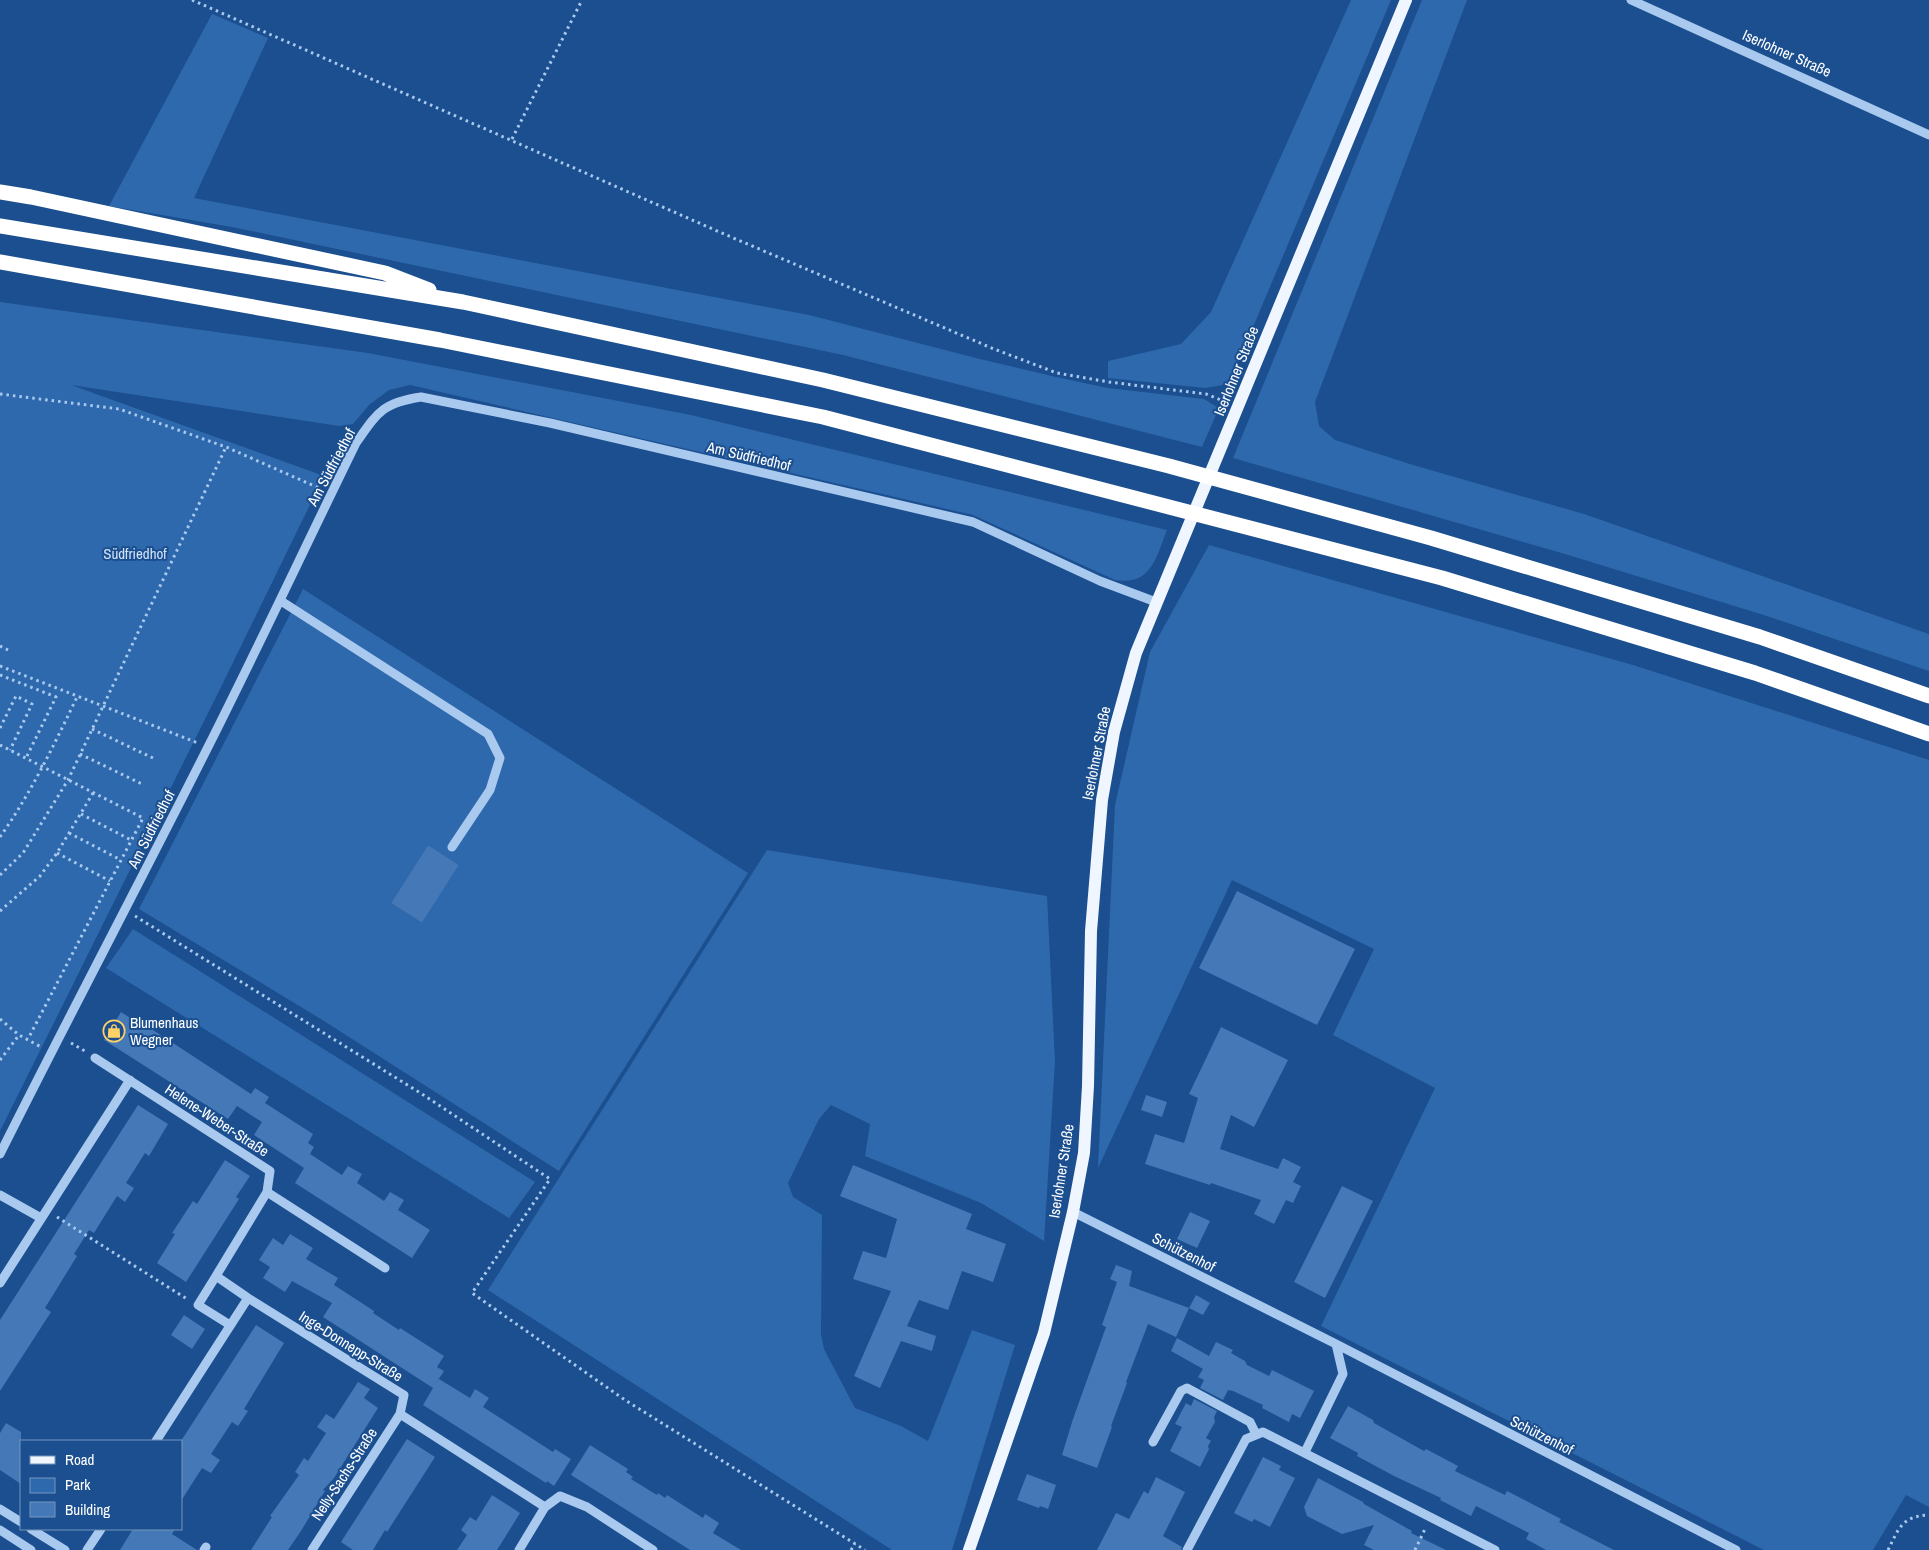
<svg xmlns="http://www.w3.org/2000/svg" width="1929" height="1550" font-family="'Archivo Narrow',sans-serif">
<rect width="100%" height="100%" fill="#1b4f8f"/>
<path fill="#2e69ad" fill-rule="evenodd" d="M1351,0H1391L1229,384L1205,388L1108,378V361L1181,344L1211,312Z
M1422,0H1467L1315,402L1319,426L1335,440L1413,465L1584,514L1929,634V671L1767,616L1565,554L1233,458Z
M212,14L268,38L194,198L809,315L980,359L1056,377L1108,388L1204,399L1219,408L1202,447L843,355L232,227L109,206Z
M0,302L368,353L691,415L1167,530C1156,558 1151,586 1115,580L973,515L410,385L389,390L369,405L353,424L339,426L71,385L324,476L223,683L0,1131Z
M1209,545L1633,665L1929,760V1507L1906,1495L1873,1550H1764L1321,1326L1435,1088L1333,1035L1374,949L1232,880L1098,1168L1115,805L1150,652Z
M303,589L748,873L559,1171L324,1021L139,909ZM428,845L459,865L422,923L391,903Z
M767,850L1047,896L1055,1061L1044,1241L981,1203L865,1156L870,1124L831,1105L819,1119L788,1183L793,1197L822,1215L821,1334L824,1349L855,1408L901,1426L928,1441L972,1330L1015,1345L952,1550H892L488,1290Z
M133,929L535,1182L509,1218L106,968Z"/>
<path fill="#4478b7" d="M428,845L459,865L422,923L391,903Z
M1237,891L1355,949L1317,1025L1199,968Z
M121,1012L149,1030L150,1028L251,1094L255,1088L269,1097L265,1103L313,1134L308,1143L314,1147L310,1154L342,1175L348,1166L362,1174L357,1183L384,1201L390,1192L404,1200L398,1210L430,1230L412,1258L295,1183L304,1168L254,1135L262,1122L237,1106L228,1119L104,1040Z
M1221,1027L1288,1060L1254,1127L1231,1115L1220,1149L1278,1169L1283,1158L1301,1167L1293,1182L1301,1186L1293,1203L1286,1200L1274,1224L1254,1214L1261,1200L1211,1183L1210,1185L1145,1164L1155,1134L1184,1143L1198,1098L1189,1094Z
M1146,1095L1167,1102L1162,1117L1141,1110Z
M138,1105L168,1124L149,1156L145,1153L126,1183L134,1188L125,1202L117,1196L94,1233L89,1230L74,1254L77,1256L45,1308L51,1312L0,1391V1320Z
M225,1160L250,1176L236,1197L239,1199L186,1282L157,1263L175,1234L172,1233L193,1201L197,1204Z
M853,1165L972,1214L966,1229L1006,1244L993,1282L962,1271L948,1310L919,1300L907,1326L936,1336L932,1351L901,1341L880,1388L854,1376L891,1291L853,1279L863,1251L886,1258L897,1219L840,1196Z
M1342,1186L1373,1201L1325,1298L1294,1282Z
M1190,1212L1210,1221L1197,1248L1177,1239Z
M290,1234L313,1248L306,1259L338,1278L334,1285L374,1311L373,1313L399,1330L400,1328L444,1356L437,1367L444,1371L436,1383L439,1379L470,1398L475,1389L489,1398L483,1407L553,1452L555,1449L571,1459L554,1486L547,1481L546,1483L423,1405L433,1388L323,1317L332,1303L292,1281L285,1292L263,1278L270,1267L259,1260L273,1238L283,1245Z
M1116,1265L1132,1271L1129,1286L1124,1284L1189,1308L1176,1337L1148,1324L1126,1382L1127,1383L1111,1426L1112,1427L1097,1468L1062,1455L1073,1419L1106,1327L1102,1325L1117,1282L1110,1279Z
M1196,1295L1210,1303L1203,1315L1189,1308Z
M184,1315L205,1329L192,1349L171,1335Z
M256,1325L284,1343L244,1409L248,1411L238,1426L232,1422L211,1454L220,1460L211,1473L202,1468L181,1501V1441Z
M1177,1338L1209,1356L1216,1342L1233,1350L1231,1353L1245,1361L1247,1365L1269,1376L1272,1370L1314,1391L1300,1418L1292,1414L1289,1422L1262,1408L1263,1405L1233,1391L1228,1390L1223,1400L1200,1388L1204,1380L1198,1377L1203,1369L1171,1351Z
M358,1382L370,1389L364,1398L378,1408L334,1478L323,1490L325,1491L301,1531L288,1550H251L272,1517L270,1516L299,1475L295,1472L304,1458L308,1461L326,1433L317,1427L326,1414L334,1419Z
M1194,1399L1217,1411L1214,1417L1215,1422L1206,1438L1211,1441L1208,1446L1209,1449L1200,1467L1170,1451L1182,1427L1175,1424L1186,1403L1191,1406Z
M1348,1406L1373,1420L1374,1423L1424,1451L1426,1449L1458,1466L1455,1471L1505,1495L1507,1491L1561,1519L1559,1522L1614,1550H1546L1526,1539L1529,1533L1476,1506L1471,1516L1440,1500L1441,1498L1394,1476L1357,1456L1358,1453L1330,1438Z
M6,1423L21,1432V1484L0,1470V1433Z
M407,1439L435,1457L387,1532L385,1530L373,1550H353L341,1542Z
M590,1445L628,1469L626,1472L633,1477L631,1479L657,1495L658,1493L665,1498L667,1495L703,1518L705,1514L719,1523L713,1533L741,1550H690L571,1475Z
M1263,1457L1281,1466L1279,1470L1295,1478L1270,1527L1254,1519L1252,1522L1234,1513Z
M1027,1474L1056,1485L1048,1509L1040,1506L1039,1508L1017,1500Z
M1156,1477L1185,1492L1163,1536L1182,1547L1181,1550H1097L1116,1513L1129,1519L1144,1491L1148,1494Z
M1318,1478L1363,1502L1364,1504L1412,1531L1411,1533L1446,1550H1374L1364,1545L1374,1525L1342,1534L1307,1516L1304,1507Z
M492,1495L520,1513L512,1526L497,1550H457L467,1535L461,1530L470,1517L476,1521Z
M133,1529H175L172,1534L197,1550H120Z"/>
<g fill="none" stroke-linecap="round" stroke-linejoin="round">
<path stroke="#a9c9ee" stroke-width="3" stroke-dasharray="2.5 4" stroke-linecap="butt" d="M192,0L724,234L994,349L1057,373L1109,382L1206,394L1226,402
M512,139L582,0
M0,394L119,409L226,447L319,488
M0,646L10,651
M0,666L198,743
M0,675L56,697L26,758
M0,728L16,696L32,704L10,750
M92,729L155,759
M0,745L143,818L28,1039
M80,754L144,785
M81,814L131,840
M69,833L121,860
M0,837C31,793 54,745 77,697
M57,853L110,881
M0,875L23,853L68,780L226,447
M0,911L40,876L57,853L93,793
M135,916L422,1094L550,1179L472,1293L625,1400L865,1550
M0,1019L19,1035L41,1047
M71,1043L85,1051
M0,1060L19,1035
M57,1217L187,1299
M851,1550L855,1544
M1415,1550L1425,1529
M1888,1550C1899,1528 1902,1516 1929,1515"/>
<path stroke="#a9c9ee" stroke-width="9" d="M1631,0L1929,135
M281,601L488,734L500,758L490,790L452,847
M95,1058L270,1171L267,1192
M0,1154C68,1018 139,884 207,749C258,648 306,545 356,443C378,412 382,403 421,397L550,423L973,522L1100,581L1156,602
M0,1195L41,1218
M1073,1212L1336,1344L1736,1550
M385,1268L267,1192L216,1276L248,1298L404,1395L400,1414L545,1507L560,1496L587,1507L653,1550
M216,1276L198,1305L230,1325
M0,1283L130,1080
M156,1441L248,1298
M1153,1442L1181,1391L1187,1388L1250,1422L1256,1434
M1305,1452L1343,1374L1336,1344
M0,1509L21,1522
M31,1529L65,1550
M0,1530L31,1550
M87,1550L101,1529
M204,1550L206,1547
M312,1550L400,1414
M519,1550L545,1507
M1187,1550L1246,1439L1263,1432L1495,1550"/>
<path stroke="#f0f6ff" stroke-width="12" d="M969,1550L1044,1333L1073,1212L1084,1153L1088,1086L1091,931L1102,800L1114,732L1136,653L1406,0"/>
<path stroke="#fff" stroke-width="15" d="M0,192L31,197L385,273L429,290
M0,226L463,302L823,380L1169,466L1431,538L1760,637L1929,696
M0,262L440,340L823,417L1442,578L1755,673L1929,734"/>
</g>
<defs>
<g id="shop-ring" transform="scale(1.125)"><circle r="9.5" fill="#1b4f8f" stroke="#ffd166" stroke-width="1.5"/><path d="M-5-2.5h2.3a2.7 3.5 0 0 1 5.4 0H5L5.5 6h-11ZM-1.5-2.5h3a1.5 2.3 0 0 0-3 0Z" fill="#ffd166"/></g>
</defs>
<g fill-rule="evenodd">
<use href="#shop-ring" x="114" y="1031"/>
</g>
<g text-anchor="middle" dominant-baseline="central" stroke-width="4" stroke-linejoin="round" paint-order="stroke">
<g font-size="15" fill="#fff" stroke="#1b4f8f">
<text transform="translate(1787 53) rotate(24)">Iserlohner Straße</text>
<text transform="translate(1236 371) rotate(-68)">Iserlohner Straße</text>
<text transform="translate(749 456) rotate(13)">Am Südfriedhof</text>
<text transform="translate(331 467) rotate(-62)">Am Südfriedhof</text>
<text transform="translate(1096 753) rotate(-79)">Iserlohner Straße</text>
<text transform="translate(151 829) rotate(-63)">Am Südfriedhof</text>
<text transform="translate(217 1120) rotate(33)">Helene-Weber-Straße</text>
<text transform="translate(1061 1171) rotate(-81)">Iserlohner Straße</text>
<text transform="translate(1184 1252) rotate(27)">Schützenhof</text>
<text transform="translate(351 1346) rotate(32)">Inge-Donnepp-Straße</text>
<text transform="translate(1542 1435) rotate(27)">Schützenhof</text>
<text transform="translate(344 1474) rotate(-57)">Nelly-Sachs-Straße</text>
</g>
<g font-size="15" fill="#cfe3fa" stroke="#1b4f8f">
<text x="135" y="553">Südfriedhof</text>
</g>
<g font-size="15" fill="#fff" stroke="#1b4f8f" text-anchor="start">
<text x="130" y="1022">Blumenhaus<tspan x="130" dy="17">Wegner</tspan></text>
</g>
</g>
<rect x="20" y="1440" width="162" height="90" fill="#1b4f8f" stroke="#7695bc"/>
<rect x="30" y="1456" width="25" height="8" fill="#f0f6ff" stroke="#7695bc"/>
<text x="65" y="1465" font-size="15" fill="#ffffff">Road</text>
<rect x="30" y="1478" width="25" height="15" fill="#2e69ad" stroke="#7695bc"/>
<text x="65" y="1490" font-size="15" fill="#ffffff">Park</text>
<rect x="30" y="1502" width="25" height="15" fill="#4478b7" stroke="#7695bc"/>
<text x="65" y="1515" font-size="15" fill="#ffffff">Building</text>
</svg>
